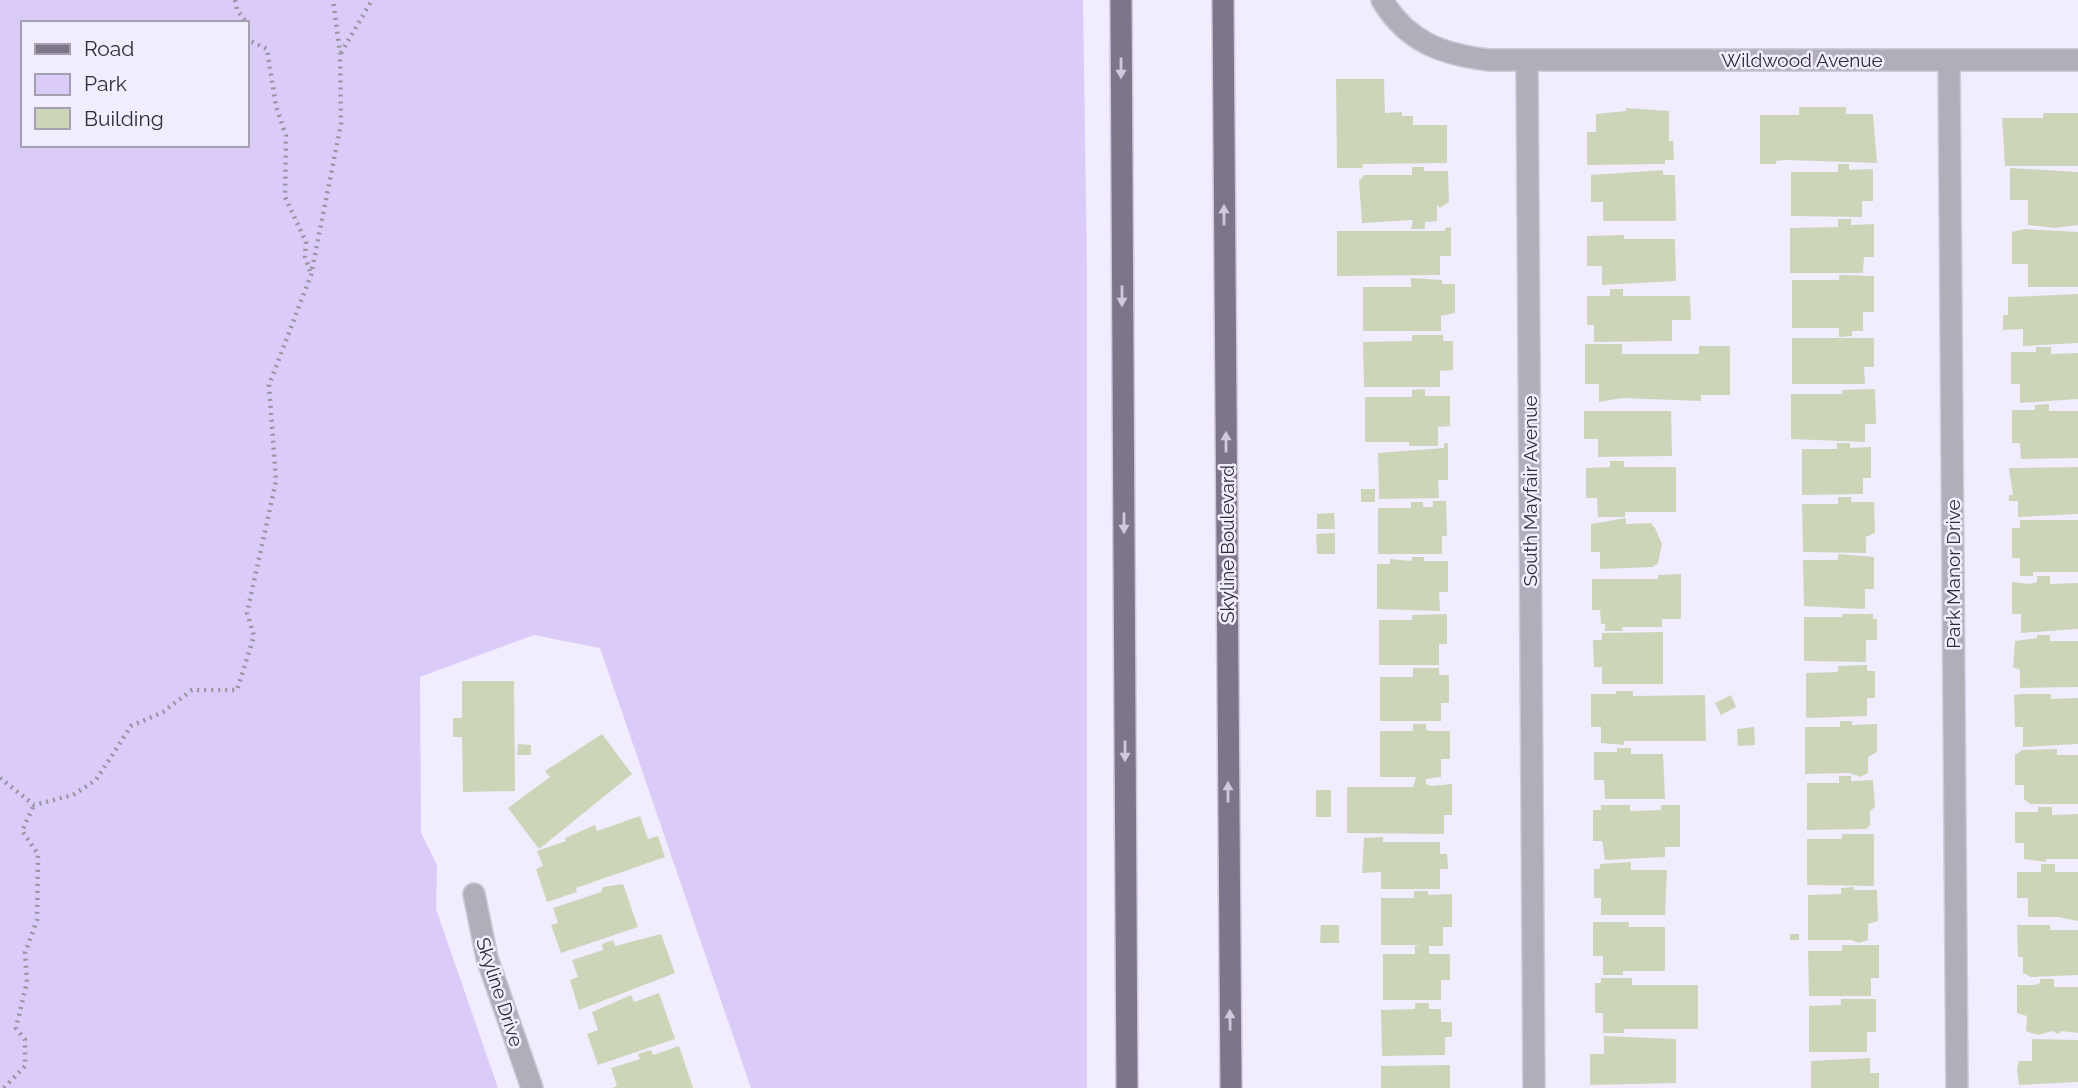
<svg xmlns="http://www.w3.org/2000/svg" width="2078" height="1088" font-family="Raleway,sans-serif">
<rect width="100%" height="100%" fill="#f2edfe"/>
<path fill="#dacbf8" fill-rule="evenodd" d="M0,0H1083L1087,271V1088H751L600,648L534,635L420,677L421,833L437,865L436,909L498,1088H0ZM23,23H247V145H23Z"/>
<path fill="#cdd5b9" d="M1336,79H1384L1385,113L1402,112V116H1413V125H1447V163L1362,164L1363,168H1337Z
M1799,107H1846V114H1873L1877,163L1786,160L1776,161V164H1760V115H1799Z
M1626,108L1669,111V141H1673L1674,160H1665V164L1587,165V132H1596V114L1626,111Z
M2043,113H2078V166H2005L2002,118H2043Z
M1838,164H1849V170L1873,169V201H1862V217L1791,216V172H1838Z
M1412,167H1424V171H1448L1449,202L1440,208L1437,205V221L1425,222V229H1411L1413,220L1362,223L1359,181L1364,175H1412Z
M2010,168L2078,172V225L2055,228L2028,225V200H2010Z
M1663,170V175H1675L1676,221H1603V202H1591V175Z
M1838,219H1851V225L1874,224V257H1864L1863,273H1790V228L1838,227Z
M1451,227V256H1440V275L1337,276V231H1445V228Z
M2025,229L2078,232V287H2028V264H2012V232Z
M1624,235V239H1675L1676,281L1602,285V266H1587V236Z
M1839,275L1874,276V312H1863V331H1852V336L1839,337V328H1792V280H1839Z
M1411,278L1442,280V284H1455V313L1441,316V331H1363V287H1411Z
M1610,289H1623V296H1690L1691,320H1672V341L1594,342V325H1587V296H1610Z
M2078,294V343L2023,346V329L2003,330V315H2008V297Z
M1412,335H1443V341H1453V370L1440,371V387H1364L1363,342L1412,341Z
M1792,338H1874V367H1864L1865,384H1792Z
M1585,344H1622V354H1699V346H1730V395H1701V401L1622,398L1599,402V384H1585Z
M2036,347H2051V354L2078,353V399L2020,403V384H2011V352H2036Z
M1425,389V396H1450V426L1438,427V446H1409V442H1365V397H1412V390Z
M1875,389L1876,424H1865V442L1791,439V394H1842V390Z
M2049,404V411H2078V458L2021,459L2020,443H2012V410H2035V405Z
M1584,411H1671L1672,456L1598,457V439H1584Z
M1444,443H1448V480H1438L1439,498L1379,499L1378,453L1444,448Z
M1837,443H1850V448L1871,447V478H1863V494L1802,495V449H1837Z
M1610,461H1624V467H1676V512H1625V517H1598L1597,498H1586V468L1610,467Z
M2078,467V514L2018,517V501H2009V495H2013L2009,468Z
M1361,489H1375V502H1361Z
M1838,497H1851V502H1874L1875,533L1866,537V553L1803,552L1802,504H1838Z
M1433,501H1446L1447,536H1442V554H1378V508H1411V502H1423V507H1433Z
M1334,513L1335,529H1317V514Z
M1626,518V524L1651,523L1655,528L1662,544L1658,563L1653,567L1600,569V552H1591V524Z
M2020,520H2078V572H2033V576H2020V558H2012V528H2020Z
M1335,533V554H1317L1316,534Z
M1838,554L1874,557V589H1865V609L1804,606L1803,560H1838Z
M1412,557H1424V561H1448V592H1439L1440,611L1377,609V564H1390V559L1412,561Z
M1681,574V619H1662V627H1622L1623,631H1605V624H1601L1600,610H1592V579H1658V575Z
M2037,576H2050V584L2078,583V629L2021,633V614H2012V582L2030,584L2037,582Z
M1447,614V644H1439V665H1379V620H1412V615Z
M1842,614H1873V619H1877V640H1866V662L1804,661V617H1842Z
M1663,632V684H1602V667H1594L1593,640H1602V633Z
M2037,635H2050V641H2078V687L2020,688V670L2013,667L2015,641L2037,638Z
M1867,665V671H1875V698H1867V716L1806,718V673L1838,672V666Z
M1413,668H1439V675H1449V703H1441V721H1380V677H1413Z
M462,681H514L515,791L463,792L462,737H453V718H462Z
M1616,691H1633V696L1705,695L1706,741H1624V745L1601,743V727H1591V694H1616Z
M2022,694H2051V699L2078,698V744L2023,747V727H2015L2014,695Z
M1731,695L1736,707L1721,715L1715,703Z
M1840,721H1852V725L1877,724V752L1868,757V773L1860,777L1850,773L1805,774V727H1840Z
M1413,724H1426V730L1431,731H1450V759H1441V777L1426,779V784L1431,786L1452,784V815H1444V834L1347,833V787H1413L1416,777H1380V731H1413Z
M1754,727L1755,745L1738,746L1737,729Z
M602,734L632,774L539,849L508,808L550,777L545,771Z
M518,744L531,745V755H517Z
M1617,748H1631V754H1663L1665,799H1605L1604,780H1594V752H1617Z
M2057,749V755H2078V804H2030L2024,799V785H2015V755L2022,750Z
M1839,776H1851V781L1873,780L1875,807L1870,811V825L1866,829L1807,830V783H1839Z
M1316,790H1331V817H1316Z
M1601,805H1630V811L1661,810V805H1680V847H1665V857L1605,860L1602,841H1593V810H1601Z
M2038,807H2052V815L2078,814V859H2046V862L2024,859V843H2015V812H2038Z
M640,816L648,839L658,836L665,857L576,888L577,892L547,902L536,869L543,866L537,851L566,841L565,838L595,825L597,831Z
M1842,834H1874V886L1807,885V839H1842Z
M1383,837V842H1440V854H1447L1448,869H1440V889H1381V872L1362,873L1364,838Z
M1631,862V870H1667L1665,915H1601V898H1594V869H1600V864Z
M2041,864H2055V872H2078V921L2058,917H2028V898H2017V872H2041Z
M623,884L638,927L561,953L551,925L558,923L553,908L601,892L603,887Z
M1854,887V890H1877L1878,921L1868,924V940L1859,943L1851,940H1808V895L1841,894V888Z
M1414,891H1428V895L1452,894V927H1443V946H1429V954H1450V980H1441V1000H1383V954H1415V946L1421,945H1381V898H1414Z
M1593,922H1629V927H1665V971H1623V975H1603V956H1593Z
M1321,925H1339V943H1320Z
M2017,925H2050V930H2078V975L2031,977L2023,973V957H2018Z
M661,934L675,973L579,1010L570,980L578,977L572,960L603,950L602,944L613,940L615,946Z
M1790,934H1799V940H1790Z
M1842,945H1879V978H1871V996H1809L1808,951H1842Z
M1601,978H1632V985H1698V1029H1624V1033H1603V1013H1595V983H1601Z
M2040,979H2054V987H2078V1033L2061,1031L2058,1034L2052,1031L2038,1035L2026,1031L2027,1016L2017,1013V985H2034L2040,983Z
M659,993L675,1039L598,1065L587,1034L598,1030L592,1012L631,995L634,1002Z
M1841,999H1876V1032H1867V1052H1809V1006L1841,1005Z
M1415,1003H1429V1009H1441V1022H1452V1037H1445V1055L1382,1056L1381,1010L1415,1009Z
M1604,1036L1676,1039V1083L1590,1085V1054H1604Z
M2032,1039L2078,1040V1082L2019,1085L2017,1069L2019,1061H2032Z
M679,1046L693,1088H612L617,1086L611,1068L640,1059L638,1054L651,1050L653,1055Z
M1870,1058V1073H1879V1088H1811V1061Z
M1450,1065V1088H1381V1066Z"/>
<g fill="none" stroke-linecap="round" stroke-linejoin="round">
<g stroke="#cfcada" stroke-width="24">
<path id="street" d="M1382,0C1407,42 1443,55 1490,60H2078
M1527,60L1534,1088
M1949,60L1957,1088
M474,894L487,958L532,1088"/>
</g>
<g stroke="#cfcada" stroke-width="24">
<path id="primary" d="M1121,0L1127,1088
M1223,0L1231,1088"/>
</g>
<path stroke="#9894a2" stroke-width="4.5" stroke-dasharray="2 5" stroke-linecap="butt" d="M235,0L237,10L247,23
M247,23L248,40L267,49L276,106L286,136L285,197L306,242L305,257L311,274
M341,53L372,0
M0,778L34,805L73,795L96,780L131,726L163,712L192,690H237L254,636L247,613L276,481L269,385L311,275L341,124L340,53L333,0
M4,1088L25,1066V1040L16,1028L27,982L25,953L37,920L38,854L22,831L34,805"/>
<use href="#street" stroke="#b1adb9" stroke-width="21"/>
<use href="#primary" stroke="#7d768b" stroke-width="21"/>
</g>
<defs><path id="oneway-solid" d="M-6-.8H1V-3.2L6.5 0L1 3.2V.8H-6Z" transform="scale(1.75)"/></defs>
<g fill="#cfc9dc">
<use href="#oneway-solid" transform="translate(1121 68) rotate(90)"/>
<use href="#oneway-solid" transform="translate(1224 215) rotate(-90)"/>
<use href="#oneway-solid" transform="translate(1122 296) rotate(90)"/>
<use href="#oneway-solid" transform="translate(1226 442) rotate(-90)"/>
<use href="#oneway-solid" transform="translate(1124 523) rotate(90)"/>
<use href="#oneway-solid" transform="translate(1125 751) rotate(90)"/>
<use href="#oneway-solid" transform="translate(1228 792) rotate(-90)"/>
<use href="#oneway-solid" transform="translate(1230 1020) rotate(-91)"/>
</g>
<g text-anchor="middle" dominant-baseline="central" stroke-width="5" stroke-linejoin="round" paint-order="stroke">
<g font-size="19" fill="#2f2c36" stroke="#f2edfe">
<text x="1802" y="60">Wildwood Avenue</text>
<text transform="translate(1530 491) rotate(-90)">South Mayfair Avenue</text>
<text transform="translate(1227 544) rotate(-90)">Skyline Boulevard</text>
<text transform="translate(1953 574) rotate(-90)">Park Manor Drive</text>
<text transform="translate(500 992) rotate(72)">Skyline Drive</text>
</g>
</g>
<rect x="21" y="21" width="228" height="126" fill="#f2edfe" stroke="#a4a0ae" stroke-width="2"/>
<rect x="35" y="44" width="35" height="10" fill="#7d768b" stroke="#a4a0ae" stroke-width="2"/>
<text x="84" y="56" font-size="21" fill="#2f2c36">Road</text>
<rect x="35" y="74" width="35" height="21" fill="#dacbf8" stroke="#a4a0ae" stroke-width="2"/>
<text x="84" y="91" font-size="21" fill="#2f2c36">Park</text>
<rect x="35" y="108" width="35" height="21" fill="#cdd5b9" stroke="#a4a0ae" stroke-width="2"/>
<text x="84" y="126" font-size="21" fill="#2f2c36">Building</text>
</svg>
